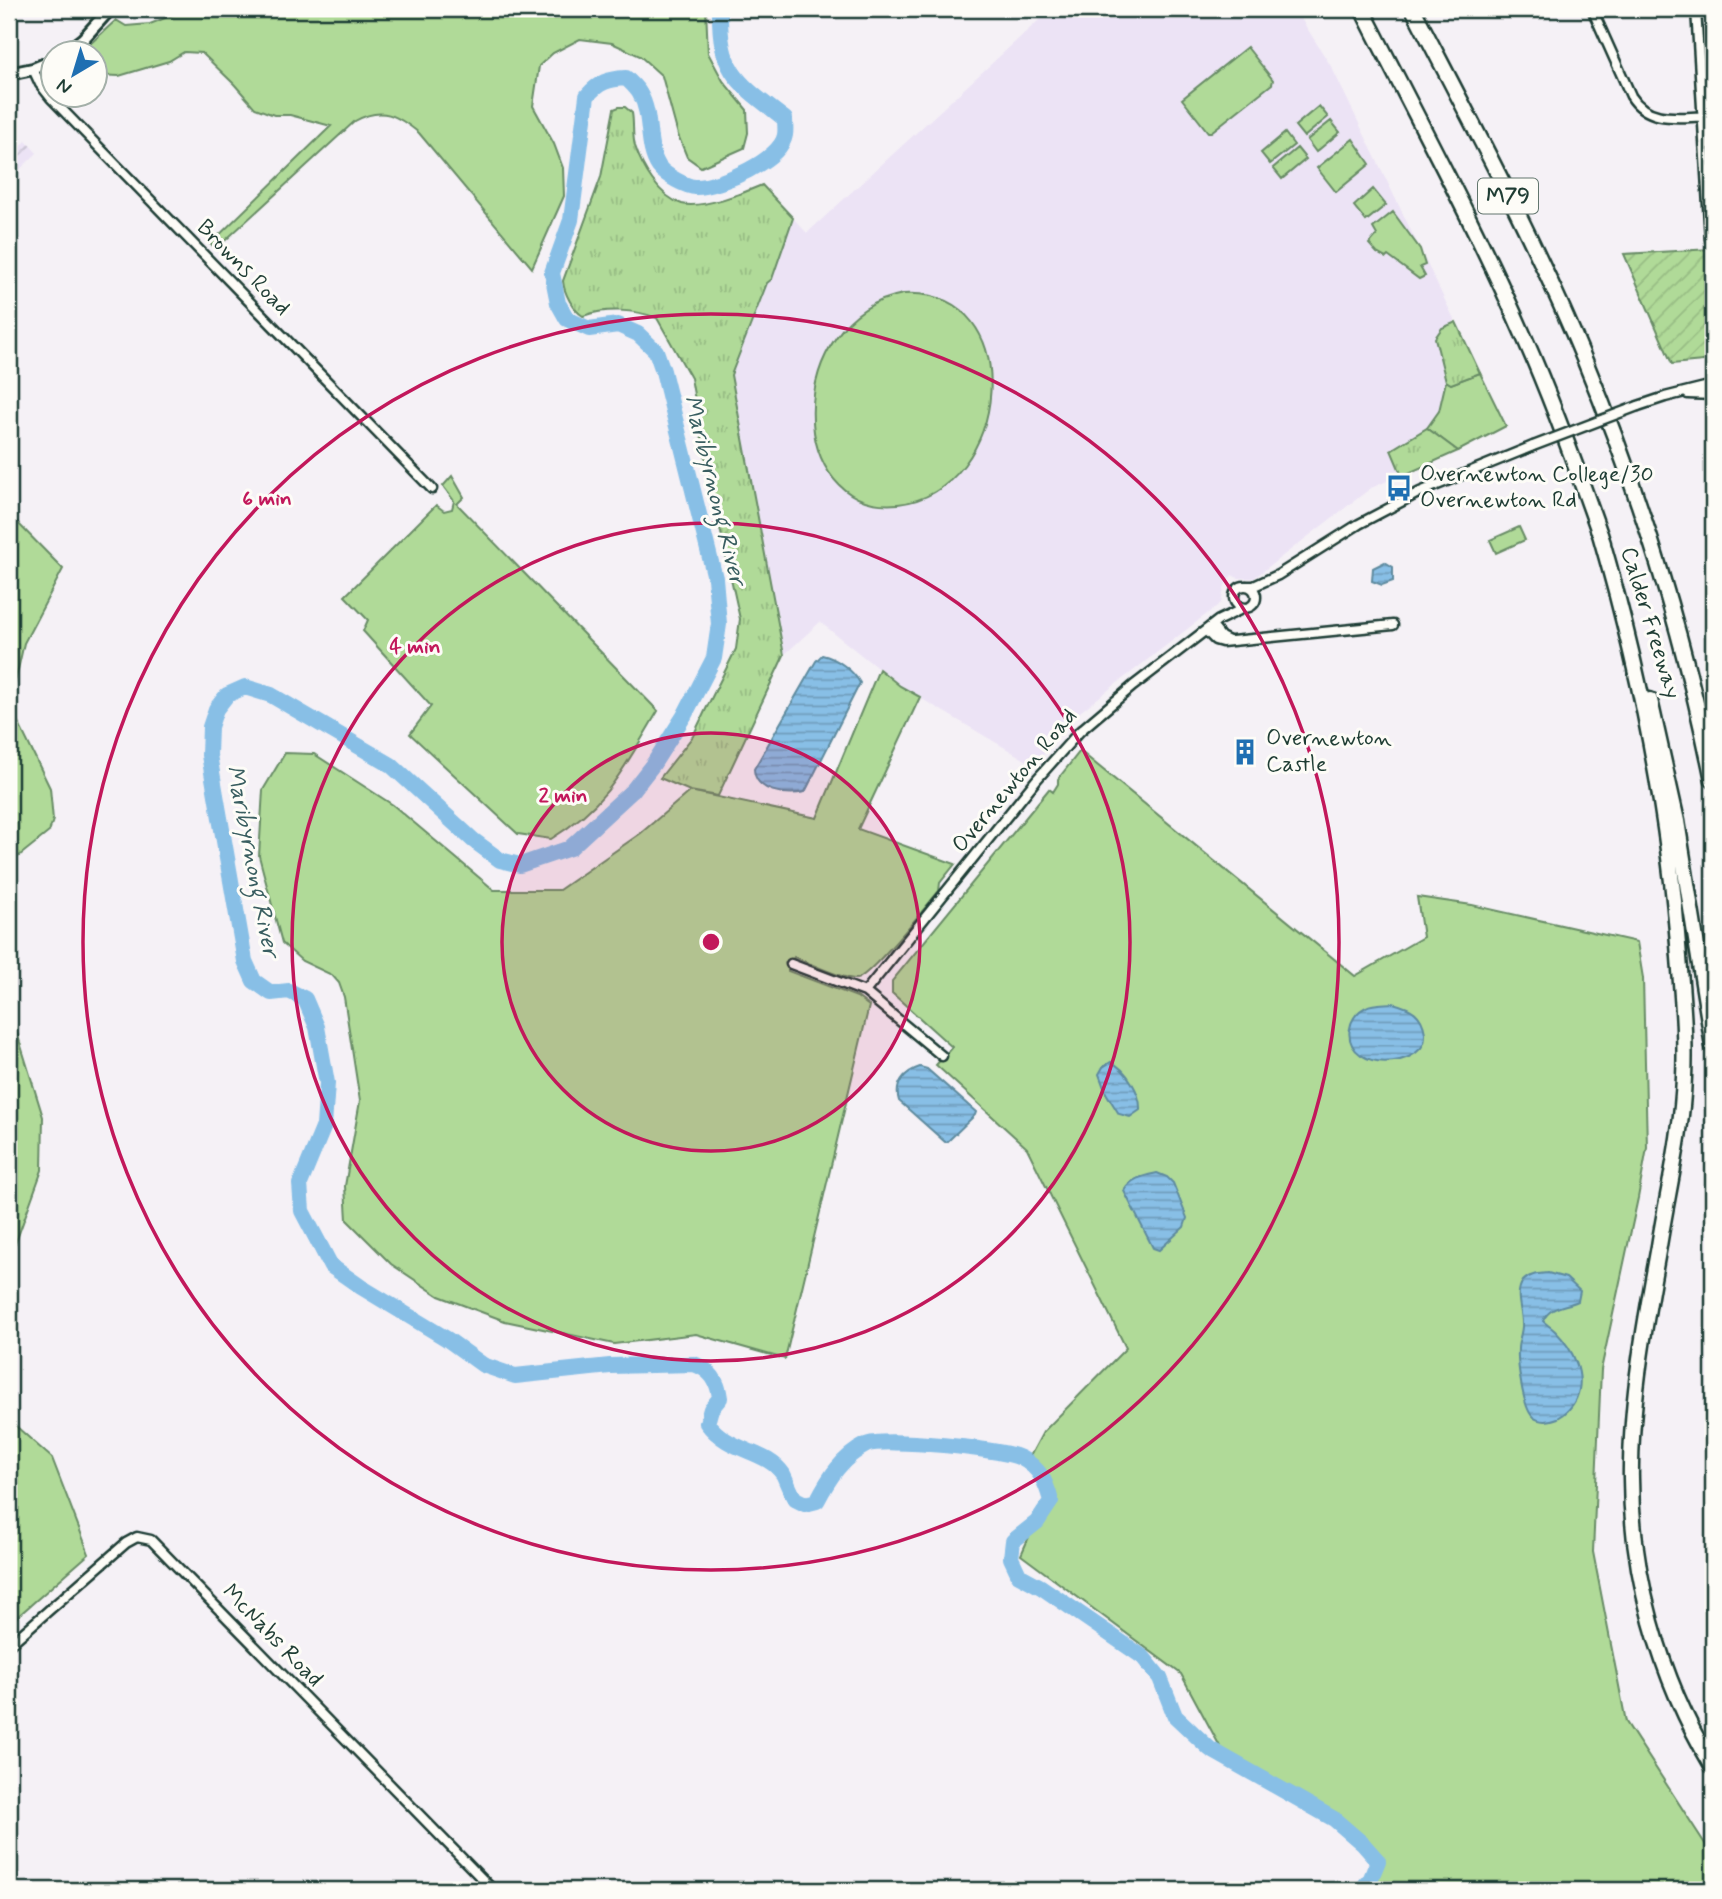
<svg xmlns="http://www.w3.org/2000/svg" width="1722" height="1899" font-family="Mynerve,sans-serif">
<defs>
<pattern id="industrial-furrows" width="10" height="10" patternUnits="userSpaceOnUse" patternTransform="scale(1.75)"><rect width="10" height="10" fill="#ece3f5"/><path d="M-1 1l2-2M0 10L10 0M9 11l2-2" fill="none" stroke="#cac4d3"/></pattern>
<pattern id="park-tufts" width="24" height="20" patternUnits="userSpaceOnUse" patternTransform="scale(1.75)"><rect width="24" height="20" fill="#b0da98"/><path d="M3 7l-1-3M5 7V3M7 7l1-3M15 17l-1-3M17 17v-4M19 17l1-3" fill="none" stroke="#97bc84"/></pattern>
<pattern id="garden-furrows" width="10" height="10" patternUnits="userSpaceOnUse" patternTransform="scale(1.75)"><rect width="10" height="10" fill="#b0da98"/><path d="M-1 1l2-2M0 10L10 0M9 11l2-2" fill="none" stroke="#97bc84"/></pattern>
<pattern id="water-rules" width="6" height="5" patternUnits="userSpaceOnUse" patternTransform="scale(1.75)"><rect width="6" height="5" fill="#88bfe6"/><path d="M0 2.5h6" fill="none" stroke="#6f9cbb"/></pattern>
</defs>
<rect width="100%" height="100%" fill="#f5f1f6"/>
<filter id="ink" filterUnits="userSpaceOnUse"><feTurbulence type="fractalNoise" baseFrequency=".0143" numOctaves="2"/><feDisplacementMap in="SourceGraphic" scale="14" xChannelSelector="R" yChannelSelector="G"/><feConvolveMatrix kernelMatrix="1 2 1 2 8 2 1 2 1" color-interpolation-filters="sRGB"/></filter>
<g filter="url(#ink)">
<path fill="#ece3f5" d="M1051,9H1295L1332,68L1506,426L1457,451L1371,488L1254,578H1238L1232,575L1225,585L1221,603L1076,715L1062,721L1052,734L1054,742L1034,765L900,686L820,622L784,655L731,375L767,283L772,279L793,218L807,233Z"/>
<path fill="url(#industrial-furrows)" d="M9,136L20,147L26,141L37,153L9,180Z"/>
<path fill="#b0da98" stroke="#688c66" stroke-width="2" d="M188,9H706L708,53L723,81L747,110L748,133L744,148L701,167L687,157L678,135L662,76L640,56L612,43L580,39L553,53L539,66L533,106L554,144L563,168L564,196L532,268L419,133C397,115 382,106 355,121L217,248L210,244L331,126L290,115H274L255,108L234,84L202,53L184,52L169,61L119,76L95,75L94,52H77L89,45L116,20L126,26L150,24Z
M1247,47L1273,80L1272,84L1211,132H1208L1182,99Z
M1319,106L1328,117L1304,137L1295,126Z
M1331,121L1340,132L1316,152L1307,140Z
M1285,133L1294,145L1270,164L1261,153Z
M1353,139L1370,164L1336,192L1317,168Z
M1297,148L1306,159L1282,179L1273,168Z
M1373,189L1386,205L1366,221L1354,206Z
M1393,212L1420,249L1425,265L1420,267L1425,276L1419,279L1388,256L1386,258L1377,253L1369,244L1377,235L1373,228Z
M903,294C1030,286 1011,492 898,504C784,515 783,317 903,294Z
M1480,373L1506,426L1458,451L1427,428L1439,411L1446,381L1451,384Z
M452,476L464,497L457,504L658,711C624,768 608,804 551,839L518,834L410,734L431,706L363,631L368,620L345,596L436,505L444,511L452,509L454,501L443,486Z
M9,514L63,569L24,643L12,696L16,718L50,788L53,820L49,832L9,864Z
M1519,527L1525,540L1496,553L1490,540Z
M879,669L900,686L920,697L858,829L955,864L940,883L939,891C927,905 869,978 856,979C845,980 807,962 794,957L788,971L857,997L869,1006L785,1359L696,1334L614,1344L505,1321L439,1296L391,1264L347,1220L345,1186L360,1101L344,997L339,983L332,975L302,961L282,943L259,856L263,790L285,753L314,754L393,805L494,890H559L641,833L690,791L817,818Z
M1080,751L1355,976L1423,937L1417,897L1472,905L1637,942L1643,978L1647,1148L1638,1198L1601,1370L1593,1552L1626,1722L1713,1856V1890H1377L1370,1843L1223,1752L1181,1674L1021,1555L1052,1485L1039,1463L1028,1460L1043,1432L1126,1348L1027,1148L936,1065L952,1047L892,993V981L1049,789L1053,792L1058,784V779Z
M9,1007L43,1117L42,1170L9,1261Z
M9,1420L52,1458L89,1554L9,1624Z"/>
<path fill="url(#park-tufts)" stroke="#688c66" stroke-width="2" d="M619,107H625L632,113C634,124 632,135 635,146C642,167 659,197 682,204C702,209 744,193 762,185L793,218L772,279L767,283L731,375L784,655L718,796L690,791L660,778L693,736L708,705L736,649L740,619L710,483L691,378L657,318C634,309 606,308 583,316C573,310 564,293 563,281L601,177L614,109Z
M1456,322L1480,373L1451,384L1446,381L1435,338L1442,328Z
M1427,428L1458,451L1402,476L1391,450Z"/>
<path fill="url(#garden-furrows)" stroke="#688c66" stroke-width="2" d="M1711,249L1712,267L1710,272L1713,281V360L1672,364L1624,254Z"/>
<path fill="url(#water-rules)" stroke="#5e8b9f" stroke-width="2" d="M1385,562L1393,567V581L1382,585L1372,581L1373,568Z
M822,655C836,658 853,670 860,683L805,792C786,796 755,792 754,769L816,661Z
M1393,1003C1411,1008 1422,1013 1425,1033C1425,1039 1425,1043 1421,1048C1408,1063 1377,1066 1361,1055C1343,1042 1347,1017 1366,1007C1373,1003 1385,1004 1393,1003Z
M1111,1062C1126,1069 1141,1093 1140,1110L1130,1117L1119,1114L1106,1093L1099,1074L1103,1067Z
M920,1067L927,1069L976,1112L975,1115L947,1142H945L899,1101C894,1084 904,1072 920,1067Z
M1157,1173L1167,1177L1173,1183L1187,1218L1184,1227L1159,1250L1153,1248L1124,1191C1131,1178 1143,1176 1157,1173Z
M1548,1273L1566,1278L1580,1291L1578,1301C1565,1307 1549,1306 1543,1321C1547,1325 1551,1327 1555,1331C1572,1348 1587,1375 1576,1399C1572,1407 1567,1413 1558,1418C1550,1421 1540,1423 1533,1417C1523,1408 1517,1363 1518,1349C1518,1341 1523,1331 1522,1323C1522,1309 1514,1294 1523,1281C1529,1274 1539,1274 1548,1273Z"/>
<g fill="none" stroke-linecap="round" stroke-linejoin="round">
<path stroke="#88bfe6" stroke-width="16" d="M720,9C719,73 737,82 785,119C785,124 786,130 785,135C781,160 720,187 696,187C686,187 665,175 659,167C645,146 653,116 640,94C637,88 631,83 626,78C608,79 599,82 587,96L571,220L552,273L558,303L567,319L589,329L618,325L638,334L656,351L663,371L715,578L719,624L714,658L684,716L654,763L633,790L570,848L520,865L500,860L473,840L391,765L271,695L245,687L227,695L216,709L210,727L209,755L245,961L254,981L271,993L289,991L305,999L317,1027L327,1083L324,1126L300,1184L302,1211L331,1266L361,1287L447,1339L483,1365L515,1376L610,1366L694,1364C711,1370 718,1381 720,1398L711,1409L707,1423C729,1453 766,1449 783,1474C787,1482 790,1491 795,1499L805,1504L817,1501C829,1478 842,1457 866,1445C883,1437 1004,1449 1021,1458C1040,1468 1046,1482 1051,1501L1037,1522L1013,1541L1011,1558L1019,1575L1041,1587L1143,1657L1160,1678L1175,1716L1210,1749L1334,1819L1363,1844L1378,1861L1371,1878L1361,1890"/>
<g stroke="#1f3d34" stroke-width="13">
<path id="minor" d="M1592,9L1631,96C1649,125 1683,116 1713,116
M1696,9L1710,239
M33,69L40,84L51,98L432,489
M1688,394L1713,395
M1638,406L1665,397L1713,385
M1246,586H1254L1278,575L1359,524L1420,492L1533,446
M1234 597a11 11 0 1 1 22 0a11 11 0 1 1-22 0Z
M1212,626L1221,637L1229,641
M1206,631L1215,640L1222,642L1393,625
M791,964L865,992L942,1056
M865,992L1037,779L1080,731L1133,686L1219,620L1244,608
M9,1645L126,1543L137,1537L151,1540L493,1890"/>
</g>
<g stroke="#1f3d34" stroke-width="16">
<path id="tertiary" d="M66,52L83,39L110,9
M9,74L33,69L52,61"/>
</g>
<g stroke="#1f3d34" stroke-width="19">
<path id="motorway" d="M1362,9C1417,118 1476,226 1525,339C1554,405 1579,474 1603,543
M1413,9C1473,125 1535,240 1585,361C1641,496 1684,637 1713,780
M1600,534C1640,672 1669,814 1679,957C1682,997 1686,1037 1684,1077C1682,1134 1668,1190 1659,1246C1646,1318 1632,1392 1631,1465C1629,1571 1659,1677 1713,1767
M1650,700L1677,821L1713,1046"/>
</g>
<use href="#minor" stroke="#fdfcf7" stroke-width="8"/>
<use href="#tertiary" stroke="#fdfcf7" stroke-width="10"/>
<use href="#motorway" stroke="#fdfcf7" stroke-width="14"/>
<g stroke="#1f3d34" stroke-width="13" stroke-linecap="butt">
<path id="minor-bridge" d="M1533,446L1638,406"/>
</g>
<use href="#minor-bridge" stroke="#fdfcf7" stroke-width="8"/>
</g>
</g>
<circle cx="711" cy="942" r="209" fill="#c2185b" fill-opacity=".12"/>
<g fill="none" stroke="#c2185b" stroke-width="3.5">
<circle cx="711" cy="942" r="209"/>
<circle cx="711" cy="942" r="419"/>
<circle cx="711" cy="942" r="628"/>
</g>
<defs>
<g id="bus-bare" transform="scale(2.1)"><path d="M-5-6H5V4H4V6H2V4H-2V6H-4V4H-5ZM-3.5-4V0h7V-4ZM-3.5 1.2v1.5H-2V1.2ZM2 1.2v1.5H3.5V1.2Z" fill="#1f6fb2" stroke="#fdfcf7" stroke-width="2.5" paint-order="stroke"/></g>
<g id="building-bare" transform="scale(2.1)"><path d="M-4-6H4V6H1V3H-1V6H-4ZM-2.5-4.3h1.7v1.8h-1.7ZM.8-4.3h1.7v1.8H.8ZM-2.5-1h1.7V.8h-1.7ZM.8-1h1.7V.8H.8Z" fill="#1f6fb2" stroke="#fdfcf7" stroke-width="2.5" paint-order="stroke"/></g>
</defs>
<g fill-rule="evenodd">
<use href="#bus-bare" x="1399" y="488"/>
<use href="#building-bare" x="1245" y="752"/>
</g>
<g text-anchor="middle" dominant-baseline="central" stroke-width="6" stroke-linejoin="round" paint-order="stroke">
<rect fill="#fdfcf7" stroke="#62766e" stroke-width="2" x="1478" y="178.5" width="60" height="35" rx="5"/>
<g font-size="21" font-weight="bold" fill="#1f3d34">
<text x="1508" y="196">M79</text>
</g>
<g font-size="23" fill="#1f3d34" stroke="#fdfcf7">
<text transform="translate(243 268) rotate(46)">Browns Road</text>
<text transform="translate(1650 623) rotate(73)">Calder Freeway</text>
<text transform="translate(1015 781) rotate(-50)">Overnewton Road</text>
<text transform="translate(272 1636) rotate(46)">McNabs Road</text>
</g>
<g font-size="23" fill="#1f3d34" stroke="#fdfcf7" text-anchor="start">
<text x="1420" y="475">Overnewton College/30<tspan x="1420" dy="26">Overnewton Rd</tspan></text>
<text x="1266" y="739">Overnewton<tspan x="1266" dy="26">Castle</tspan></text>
</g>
<g font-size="24" font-style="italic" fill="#395e60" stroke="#fdfcf7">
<text transform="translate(714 490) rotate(76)">Maribyrnong River</text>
<text transform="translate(252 861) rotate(79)">Maribyrnong River</text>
</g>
</g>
<circle cx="711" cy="942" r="10" fill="#c2185b" stroke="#fdfcf7" stroke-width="3.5"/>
<g font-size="21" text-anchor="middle" font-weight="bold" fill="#c2185b" stroke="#fdfcf7" stroke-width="6" stroke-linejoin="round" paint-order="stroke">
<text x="267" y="505">6 min</text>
<text x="415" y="653">4 min</text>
<text x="563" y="802">2 min</text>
</g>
<rect width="1722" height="1899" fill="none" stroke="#fdfcf7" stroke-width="35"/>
<rect x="18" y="18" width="1687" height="1864" fill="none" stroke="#1f3d34" stroke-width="2.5" filter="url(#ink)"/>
<g transform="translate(74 74) rotate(218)"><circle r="33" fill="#fdfcf7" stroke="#a4b0a9" stroke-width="2"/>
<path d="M0-5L12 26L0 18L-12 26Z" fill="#1f6fb2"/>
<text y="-10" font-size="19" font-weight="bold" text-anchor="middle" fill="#1f3d34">N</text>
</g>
</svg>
